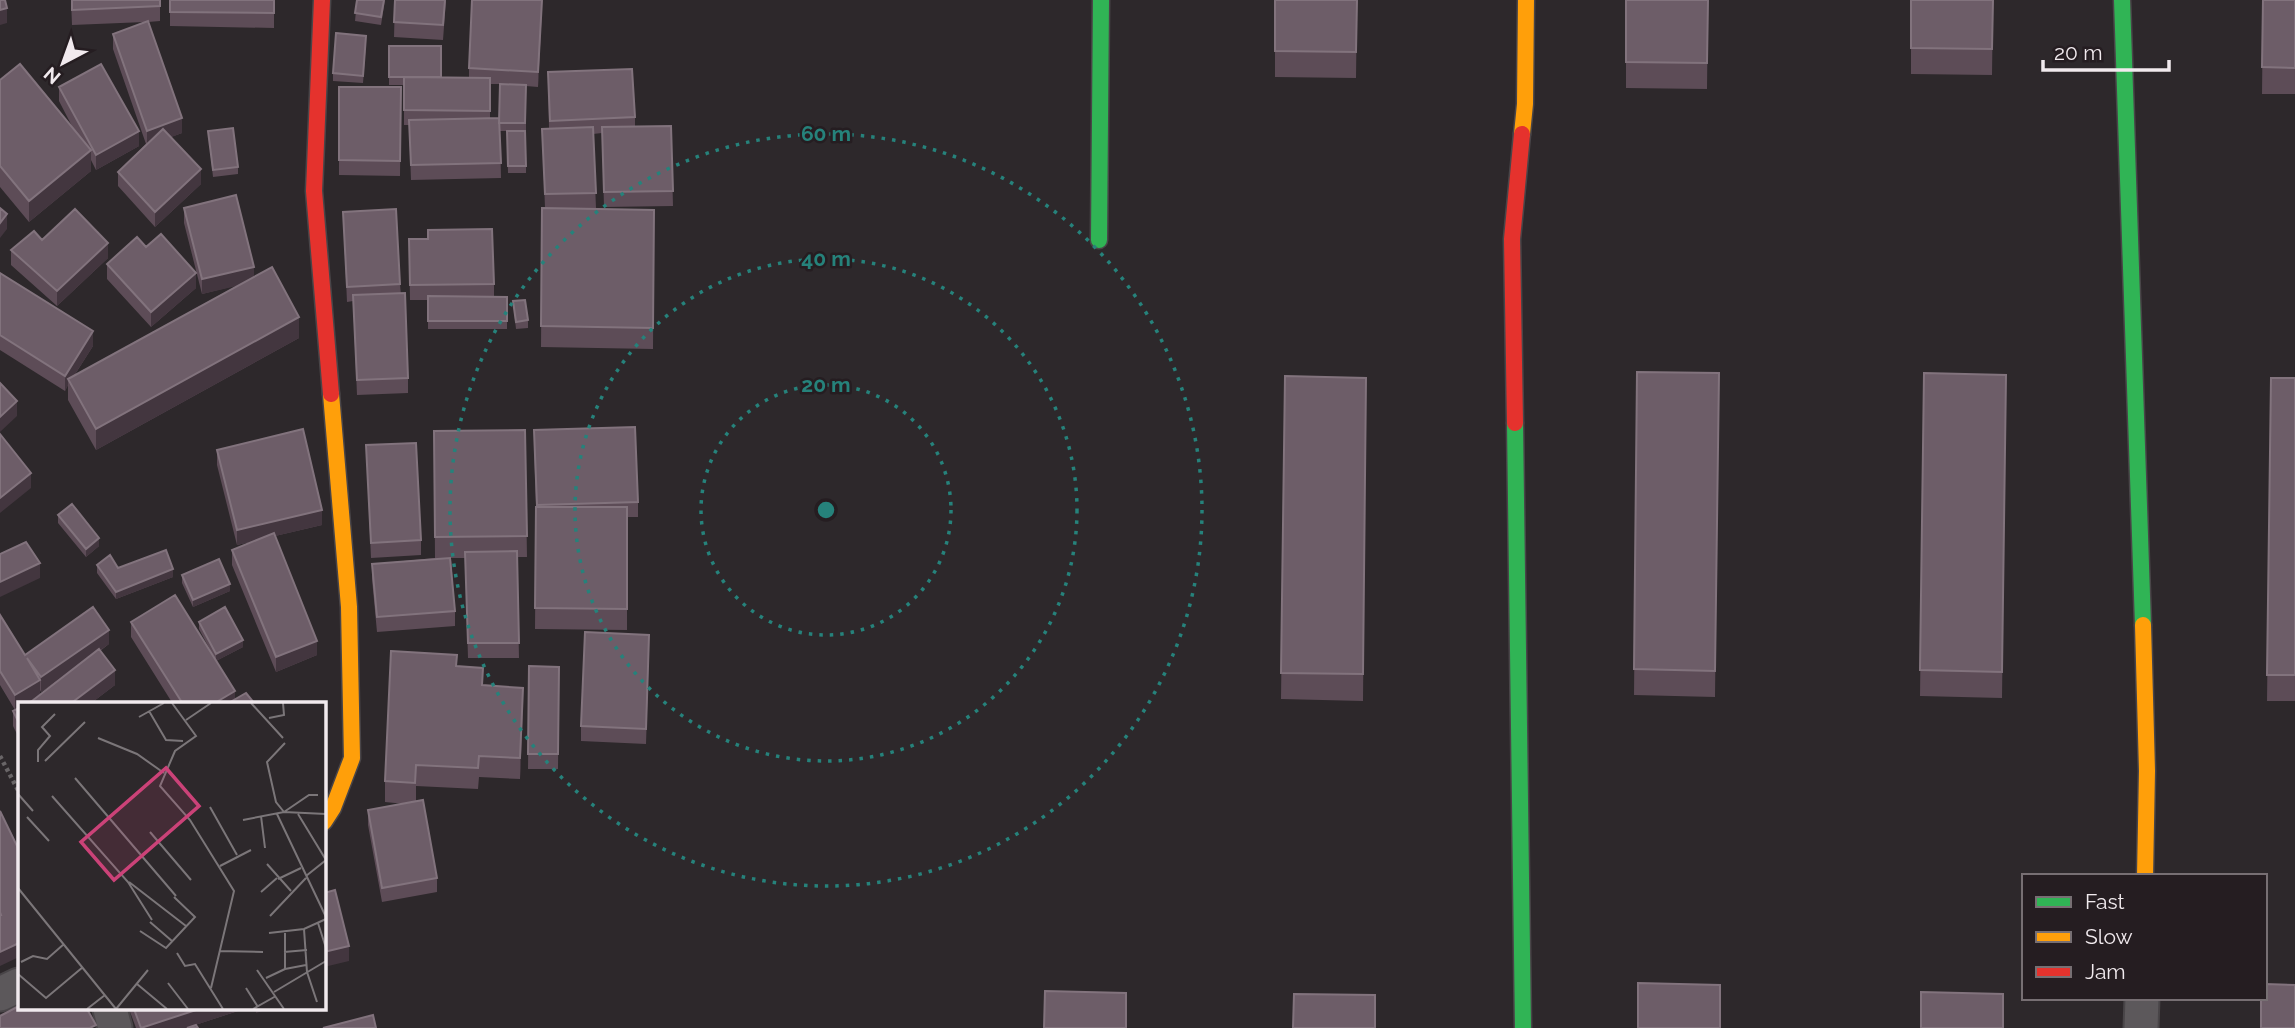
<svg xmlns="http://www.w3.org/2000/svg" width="2295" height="1028" font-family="Raleway,sans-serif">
<rect width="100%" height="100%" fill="#2d282b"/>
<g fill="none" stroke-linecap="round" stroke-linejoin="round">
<g stroke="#494548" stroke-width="37">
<path id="street" d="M0,994L19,985
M110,1009L115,1028
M2141,1028L2142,998"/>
</g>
<g stroke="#494548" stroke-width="19">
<path id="fast" d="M2122,0L2143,625
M1099,240L1101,0
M1515,423L1523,1028"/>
</g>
<g stroke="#494548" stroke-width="19">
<path id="slow" d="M1522,134L1525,104L1526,0
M2143,625L2147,771L2145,876
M324,822L333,808L352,758L349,607L331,394"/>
</g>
<g stroke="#494548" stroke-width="19">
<path id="jam" d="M322,0L314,191L331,394
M1515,423L1512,239L1522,134"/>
</g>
<path stroke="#696567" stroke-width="4.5" stroke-dasharray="3.5 3.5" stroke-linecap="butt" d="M0,756L19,792"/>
<use href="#street" stroke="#5c585b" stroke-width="33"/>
<use href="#fast" stroke="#30b455" stroke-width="16"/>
<use href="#slow" stroke="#ff9f0a" stroke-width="16"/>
<use href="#jam" stroke="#e5322d" stroke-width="16"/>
</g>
<path fill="#5d4c57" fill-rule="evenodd" d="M71,0H160V21L148,22L182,133L171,137L201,184L155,227L118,186V172L146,144L113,49V34L145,22L72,25Z
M170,0H274V28L170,26Z
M357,0H385L381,25L355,21Z
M395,0H446L443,40L394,37Z
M1275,0H1357L1356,78L1275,77Z
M1626,0H1708L1707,89L1626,88Z
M1911,0H1993L1992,75L1911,74Z
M2263,0H2295V94H2262Z
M542,9L538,87L526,86V173H508L507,131H500L501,178L411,180L409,125H404V85H389V46L441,77L469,78V68ZM490,84H500L499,118H490Z
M366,44L363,83L333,81V73Z
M548,72L635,117V126H671L673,206L604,207L602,133L593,134L596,208H574L654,210L653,349L541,347L542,208H545L542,129L549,128Z
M0,80L75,132L59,101V87L139,146L96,170L91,160V171L29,222L0,187Z
M339,87H401L400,176L339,175Z
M208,131L238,167V174L213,177Z
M184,208L254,277L299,338L96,450L68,400V385L65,391L0,350V273L93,346L74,376L238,285L202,294L184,223Z
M343,212L400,284L408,378V393L357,395L353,301L347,302Z
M428,230L494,284V297H507V329H428V300H410L409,239H428Z
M42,240L108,258L57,306L11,265V250Z
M146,247L196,288L151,327L107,279V264Z
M513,301L528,320V328L516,329Z
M1637,372L1719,373L1715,697L1634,695Z
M1924,373L2006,375L2002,698L1920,696Z
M1285,376L1366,378L1363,701L1281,699Z
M2271,378H2295V701H2267Z
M525,430L527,557H517L519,658H468L465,558H451L455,611V626L377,632L372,579V564L435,558L434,431Z
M366,445L421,540V555L371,558Z
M534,445L638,502V517H627V630L535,629L536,507Z
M217,450L322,525L275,536L317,655L276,672L232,565V550L254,541L237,545L217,465Z
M58,515L99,546L86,557L58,523Z
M97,565L118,568L173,577L116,599L97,573Z
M182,575L230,591L193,607L182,583Z
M0,615L25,655L109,644L100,651L115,685L90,704H26L32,701L65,676L41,692L40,690V695L24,704H19V738L13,726V711L15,710L0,685Z
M131,622L235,699L255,704H173L131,637Z
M199,622L243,647L216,661L199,629Z
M649,650L646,744L581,741V726Z
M457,666L483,686L523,709L520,779L479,777L478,789L416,786V802L437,878V892L382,902L368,825V810L405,804L385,802V781Z
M529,666L559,667L558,769H528Z
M129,1009H241V1010L186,1028H136Z"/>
<path fill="#43363f" d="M542,0V9L538,87V72Z
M7,8V23L0,25V10Z
M182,118V133L147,146V131Z
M139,131V146L96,170V155Z
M91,150V171L29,222V201Z
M201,169V184L155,227V212Z
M7,214V229L0,238V223Z
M108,243V258L57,306V291Z
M254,267V282L202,294V279Z
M196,273V288L151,327V312Z
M299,317V338L96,450V429Z
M93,331V346L70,382L68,379V385L65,391V376Z
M17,401V416L0,432V417Z
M31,473V488L0,513V498Z
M322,510V525L237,545V530Z
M99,538V546L86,557V549Z
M40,563V578L0,597V582Z
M173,569V577L116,599V592Z
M230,584V591L193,607V600Z
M109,630V644L41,692V677Z
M243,640V647L216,661V654Z
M317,641V655L276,672V657Z
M115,670V685L90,704H70Z
M40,680V695L24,704H19V707L15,710V695Z
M523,688V709L520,779V758Z
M235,691V704H213Z
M19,943V957L0,966V952Z
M349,946V961L324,967V952Z
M199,1009H241V1010L186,1028H141Z
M256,1009H269L256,1013Z"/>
<path fill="#6d5d68" stroke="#82737d" stroke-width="2" d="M0,0H5L7,8L0,10Z
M72,0H160V6L72,10Z
M170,0H274V13L170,12Z
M357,0H384L381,17L355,13Z
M395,0H445L443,25L394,22Z
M472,0H542L538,72L469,68Z
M1275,0H1357L1356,52L1275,51Z
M1626,0H1708L1707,63L1626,62Z
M1911,0H1993L1992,49L1911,48Z
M2263,0H2295V68L2262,67Z
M148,21L182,118L147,131L113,34Z
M336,33L366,36L363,76L333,73Z
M389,46H441V77H389Z
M20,64L91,150L29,201L0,166V80Z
M101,64L139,131L96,155L59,87Z
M632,69L635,117L550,121L548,72Z
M404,77L490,78V111L404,110Z
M500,84L526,85L525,123H499Z
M339,87H401L400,161L339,160Z
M499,118L501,163L411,165L409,120Z
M671,126L673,191L604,192L602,127Z
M593,127L596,193L545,194L542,129Z
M233,128L238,167L213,170L208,131Z
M163,129L201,169L155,212L118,172Z
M507,131H525L526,166H508Z
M236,195L254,267L202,279L184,208Z
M0,208L7,214L0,223Z
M542,208L654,210L653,328L541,326Z
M75,209L108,243L57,291L11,250L34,231L42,240Z
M396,209L400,284L347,287L343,212Z
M492,229L494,284L410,285L409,239H428V230Z
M161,234L196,273L151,312L107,264L137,237L146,247Z
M272,267L299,317L96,429L68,379Z
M0,273L93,331L65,376L0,335Z
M405,293L408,378L357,380L353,295Z
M428,296L507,297V321H428Z
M525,300L528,320L516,322L513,301Z
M1637,372L1719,373L1715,671L1634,669Z
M1924,373L2006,375L2002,672L1920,670Z
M1285,376L1366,378L1363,674L1281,673Z
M2271,378H2295V675H2267Z
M0,383L17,401L0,417Z
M635,427L638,502L537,505L534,430Z
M303,429L322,510L237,530L217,450Z
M525,430L527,536L435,537L434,431Z
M0,434L31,473L0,498Z
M416,443L421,540L371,543L366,445Z
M72,504L99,538L86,549L58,515Z
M536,507H627V609L535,608Z
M274,533L317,641L276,657L232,550Z
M26,542L40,563L0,582V554Z
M166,550L173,569L116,592L97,565L110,555L118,568Z
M517,551L519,643H468L465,552Z
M450,558L455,611L377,617L372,564Z
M219,559L230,584L193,600L182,575Z
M175,595L235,691L213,704H183L131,622Z
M93,607L109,630L41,677L27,658L40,680L15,695L0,671V615L25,655Z
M225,607L243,640L216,654L199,622Z
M585,632L649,635L646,729L581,726Z
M99,649L115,670L70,704H26L32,701Z
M391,651L457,655L456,666L483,668L482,685L523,688L520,758L479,756L478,768L416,765L415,783L385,781Z
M529,666L559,667L558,754H528Z
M246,693L255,704H227Z
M19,708V723L13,711Z
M423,800L437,878L382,888L368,810Z
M0,811L19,850V943L0,952V915H1L0,912Z
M335,890L349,946L324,952V893Z
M1638,983L1720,985V1028H1638Z
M2265,984L2295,985V1028H2261V998H2265Z
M1045,991L1126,993V1028H1044Z
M1921,992L2003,994V1028H1921Z
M1294,994L1375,995V1028H1293Z
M19,1006V1009H87L96,1025L90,1028H0V1016Z
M134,1009H199L141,1028Z
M373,1015L376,1028H323Z
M196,1025L198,1028H187Z"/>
<g fill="none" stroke="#26827b" stroke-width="3.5" stroke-dasharray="3.5 7">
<circle cx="826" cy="510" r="125"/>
<circle cx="826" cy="510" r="251"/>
<circle cx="826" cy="510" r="376"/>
</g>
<g transform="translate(18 702)">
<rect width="308" height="308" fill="#2d282b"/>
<path fill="none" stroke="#7b7679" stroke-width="2" d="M154,1L178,34L157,49L142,84L172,118L216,189L193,286M233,1L265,36M131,9L148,38L165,39M121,15L146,1M251,16L266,13L265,1M168,18L193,1M80,36L119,52L146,71M267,41L249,60L258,100L266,110L291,93H300M27,59L67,20M20,60V48L32,34L24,25L37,12M57,76L158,194M0,92L15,109M34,94L110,180L134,218M192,105L219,153M259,112L308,215M280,112L308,158L288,174M243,114L247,146M9,115L31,139M225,118L266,110L308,112M132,130L173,178M249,162L273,189M202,164L233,148M260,177L283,166M111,180L168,224M0,186L98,307M243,190L259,176M252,214L288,176M132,220L154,239M300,221L308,246M286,227L289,270L299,300M122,229L148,246L177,215L156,195M251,231L286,227L308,217M201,249L245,250M266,250L289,248M159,251L167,264L177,262L205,307M3,260L15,254L29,257L46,242M267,267L288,263M239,268L266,307M0,272L28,296L65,265M248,276L267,267V231M150,281L170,307M119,282L149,307M228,286L240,305M256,290L308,259M69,307L87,293M98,307L130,268M235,307L258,294"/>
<path fill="#cb4278" fill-opacity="0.15" stroke="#cb4278" stroke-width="3.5" d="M148,66L181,104L96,178L63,140Z"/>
<rect width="308" height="308" fill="none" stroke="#f1eaee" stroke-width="3.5"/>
</g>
<circle cx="826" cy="510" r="10" fill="#26827b" stroke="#251d21" stroke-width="3.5"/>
<g font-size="21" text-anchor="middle" font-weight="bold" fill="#26827b" stroke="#251d21" stroke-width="5" stroke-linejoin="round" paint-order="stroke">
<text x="826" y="141">60 m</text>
<text x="826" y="266">40 m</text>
<text x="826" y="392">20 m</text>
</g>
<rect x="2022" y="874" width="245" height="126" fill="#251d21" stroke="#776f73" stroke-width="2"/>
<rect x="2036" y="897" width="35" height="10" fill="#30b455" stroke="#776f73" stroke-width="2"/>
<text x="2085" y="909" font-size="21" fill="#f1eaee">Fast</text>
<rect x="2036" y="932" width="35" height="10" fill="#ff9f0a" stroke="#776f73" stroke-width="2"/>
<text x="2085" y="944" font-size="21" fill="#f1eaee">Slow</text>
<rect x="2036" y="967" width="35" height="10" fill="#e5322d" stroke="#776f73" stroke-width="2"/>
<text x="2085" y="979" font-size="21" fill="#f1eaee">Jam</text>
<g transform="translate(63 63) rotate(221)" stroke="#251d21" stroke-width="5" paint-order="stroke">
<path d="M0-5L12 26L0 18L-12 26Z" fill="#f1eaee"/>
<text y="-10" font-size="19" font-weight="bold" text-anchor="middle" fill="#f1eaee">N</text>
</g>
<path d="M2043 60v10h126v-10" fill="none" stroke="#f1eaee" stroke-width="3.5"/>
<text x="2054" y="60" font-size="21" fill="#f1eaee" stroke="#251d21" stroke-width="5" paint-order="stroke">20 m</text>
</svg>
